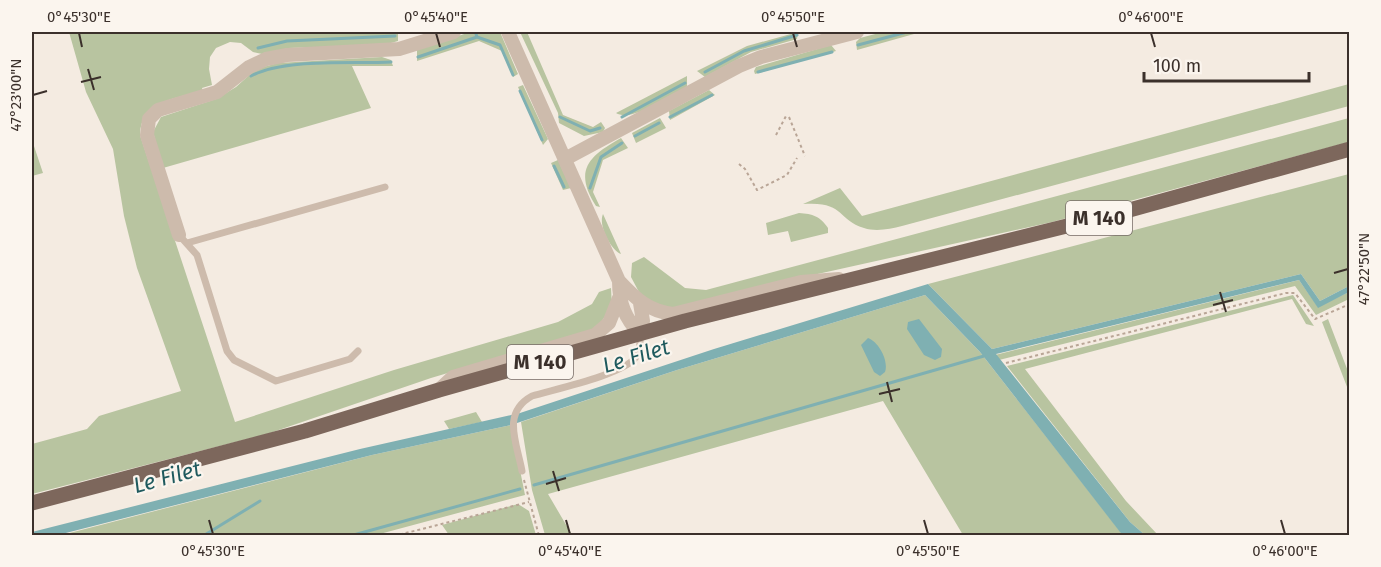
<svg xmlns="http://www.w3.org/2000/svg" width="1381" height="567" font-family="'Fira Sans',sans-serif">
<rect width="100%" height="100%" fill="#f4ebe1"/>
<path fill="#b8c4a0" d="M69,32H385L387,34L398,32V41L384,45L289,48L262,54L253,52L241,43L230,42L216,48L210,57L209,69L212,85L202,88L203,91C177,98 140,101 140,135L235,422L394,370L558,322L592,304L599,292L611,288L612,307L596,329L431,378L267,434L32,494V444L87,429L99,416L181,391L137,268L124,216L113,149L86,92Z
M470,32H500L518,74L513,77L502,51L479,41L417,61V50Z
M520,32H527L563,115L593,127L601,122L605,128L603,132L584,136L559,123L558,113Z
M798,32L797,39L751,52L705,77L697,71L747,46Z
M883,32H914V34L857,50L856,42L860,38Z
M831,45L836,51L755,74L754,71L756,67Z
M382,57L391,60L393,66H352L371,108L163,168L153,132L161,117L216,99L236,87L256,69L278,63Z
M687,76V87C671,95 632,123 616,113Z
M1349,84V106L902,226C890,229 876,232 864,228C836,219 845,201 803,204L840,188L862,216Z
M523,85L548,139L543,145L518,87Z
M709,90L715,95L670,120L669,111Z
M660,118L666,128L636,143L632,133Z
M1349,118V142L1052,222L768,285L674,309L648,301L640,294L631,277L632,263L644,257L685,288L706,290Z
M621,138L628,148L603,160L593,192L600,207L596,206C573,170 589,156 621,138Z
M32,140L43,173L32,176Z
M558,160L571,188L563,190L551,163Z
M1349,174V286L1320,301L1301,274L992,349L928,284Z
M799,213C813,214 820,216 828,228V233L791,242L788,231L768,235L766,223Z
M603,214L621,254C610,249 598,225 603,214Z
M1299,280L1318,307L1349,292V299L1316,315L1295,286L999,360L995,355Z
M925,295L980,352L1123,535H963L883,401L548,494L572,535H545L532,490L521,422L677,370Z
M1293,295L1314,326L1306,324L1292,299L1025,369L1126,501L1158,535H1145L1130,522L1007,366Z
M1328,319L1349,374V392L1322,322Z
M476,412L482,422L449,429L444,421Z
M511,425L525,495L376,535L58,536L372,455Z
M518,504L529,511L536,535H449L442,525Z"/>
<path fill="#7fb0b2" d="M1301,274L1320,301L1349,286V292L1318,308L1299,280L996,354L1130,522L1145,535H1123L1120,532L980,352L925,295L677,370L511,425L372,455L58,535L32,536V532L360,449L520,413L714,349L928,284L992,349Z
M919,319L942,349L941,357L935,360L924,355L907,329L908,322Z
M868,338C879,342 889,361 885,372L880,376L874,372L861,345Z"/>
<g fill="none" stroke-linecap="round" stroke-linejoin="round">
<path stroke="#7fb0b2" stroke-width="3" d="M412,32H414
M477,37L500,45L513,75
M858,45L907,32
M258,48L287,41L395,36
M418,57L477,37L476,34
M705,72L744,51L797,35
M758,72L832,52
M251,76C284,58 352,64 391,62
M520,91L542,140
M560,117L590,131L600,128
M622,117L685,83
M670,117L712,95
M635,136L659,123
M554,166L564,187
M590,188L601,157L622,143
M534,485L984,356
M203,536L260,501
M350,536L520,489"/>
<path stroke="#b9a596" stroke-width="2" stroke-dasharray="3 3" stroke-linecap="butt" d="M789,117L805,156
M776,135L786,116
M739,164L745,169L757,190L787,175L797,158
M1006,363L1286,293H1295L1315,319L1350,304
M524,480L539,536
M394,536L529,502"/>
<path stroke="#cdbbac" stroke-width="7" d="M179,235L197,255L227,351L234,360L276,381L350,359L358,351
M187,243L385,187
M522,471C517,443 501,413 532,396C555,389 623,375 636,357C641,350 640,342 640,334"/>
<path stroke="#cdbbac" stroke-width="14" d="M508,32L619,281C619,304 625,318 640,334
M565,159L739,66L761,57L857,32
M179,235L147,135L149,119L158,110L217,92L249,67L266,59L287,55L399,49L454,32
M619,281C636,299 648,311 673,314L801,282L839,279
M640,303L643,321L640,334
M439,390L453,377L595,335L609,323L619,298"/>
<path stroke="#7d675c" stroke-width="15" d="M32,503L305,431L439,390L685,321L1115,214L1350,149"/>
</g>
<path fill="none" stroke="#3b302b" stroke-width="2" d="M79,33L82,47M436,33L440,47M793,33L797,47M1151,33L1155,47M88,69L94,90M81,82L101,77M33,95L47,91M1334,273L1348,269M1220,292L1226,312M1213,305L1233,300M887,382L892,402M879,394L900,389M553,471L559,491M546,484L566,478M209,520L213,534M566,520L570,534M924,520L928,534M1281,520L1285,534"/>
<g text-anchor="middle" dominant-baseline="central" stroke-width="4.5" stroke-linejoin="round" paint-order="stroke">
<g fill="#fbf5ee" stroke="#756b66" stroke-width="1.5">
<rect x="1066" y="201" width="66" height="34" rx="4.5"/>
<rect x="507" y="345" width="66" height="34" rx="4.5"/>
</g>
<g font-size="20" font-weight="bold" fill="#3b302b">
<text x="1099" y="218">M 140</text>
<text x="540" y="362">M 140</text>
</g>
<g font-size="22" font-style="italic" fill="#1f5a5e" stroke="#fbf5ee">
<text transform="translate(636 356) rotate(-17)">Le Filet</text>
<text transform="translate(167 477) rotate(-15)">Le Filet</text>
</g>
</g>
<rect width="1381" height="567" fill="none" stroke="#fbf5ee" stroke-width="66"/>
<path d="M1144 72v9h165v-9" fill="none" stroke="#3b302b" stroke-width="3"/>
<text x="1153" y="72" font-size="18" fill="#3b302b" stroke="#fbf5ee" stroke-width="4.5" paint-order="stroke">100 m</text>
<rect x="33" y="33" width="1315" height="501" fill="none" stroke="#3b302b" stroke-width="2"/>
<g font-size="15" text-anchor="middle" fill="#3b302b">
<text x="79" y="22">0°45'30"E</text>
<text x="436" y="22">0°45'40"E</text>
<text x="793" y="22">0°45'50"E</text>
<text x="1151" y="22">0°46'00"E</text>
<text transform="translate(16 95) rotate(-90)" y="5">47°23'00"N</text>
<text transform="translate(1364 269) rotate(-90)" y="5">47°22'50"N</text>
<text x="213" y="556">0°45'30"E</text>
<text x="570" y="556">0°45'40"E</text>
<text x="928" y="556">0°45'50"E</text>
<text x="1285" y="556">0°46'00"E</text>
</g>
</svg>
